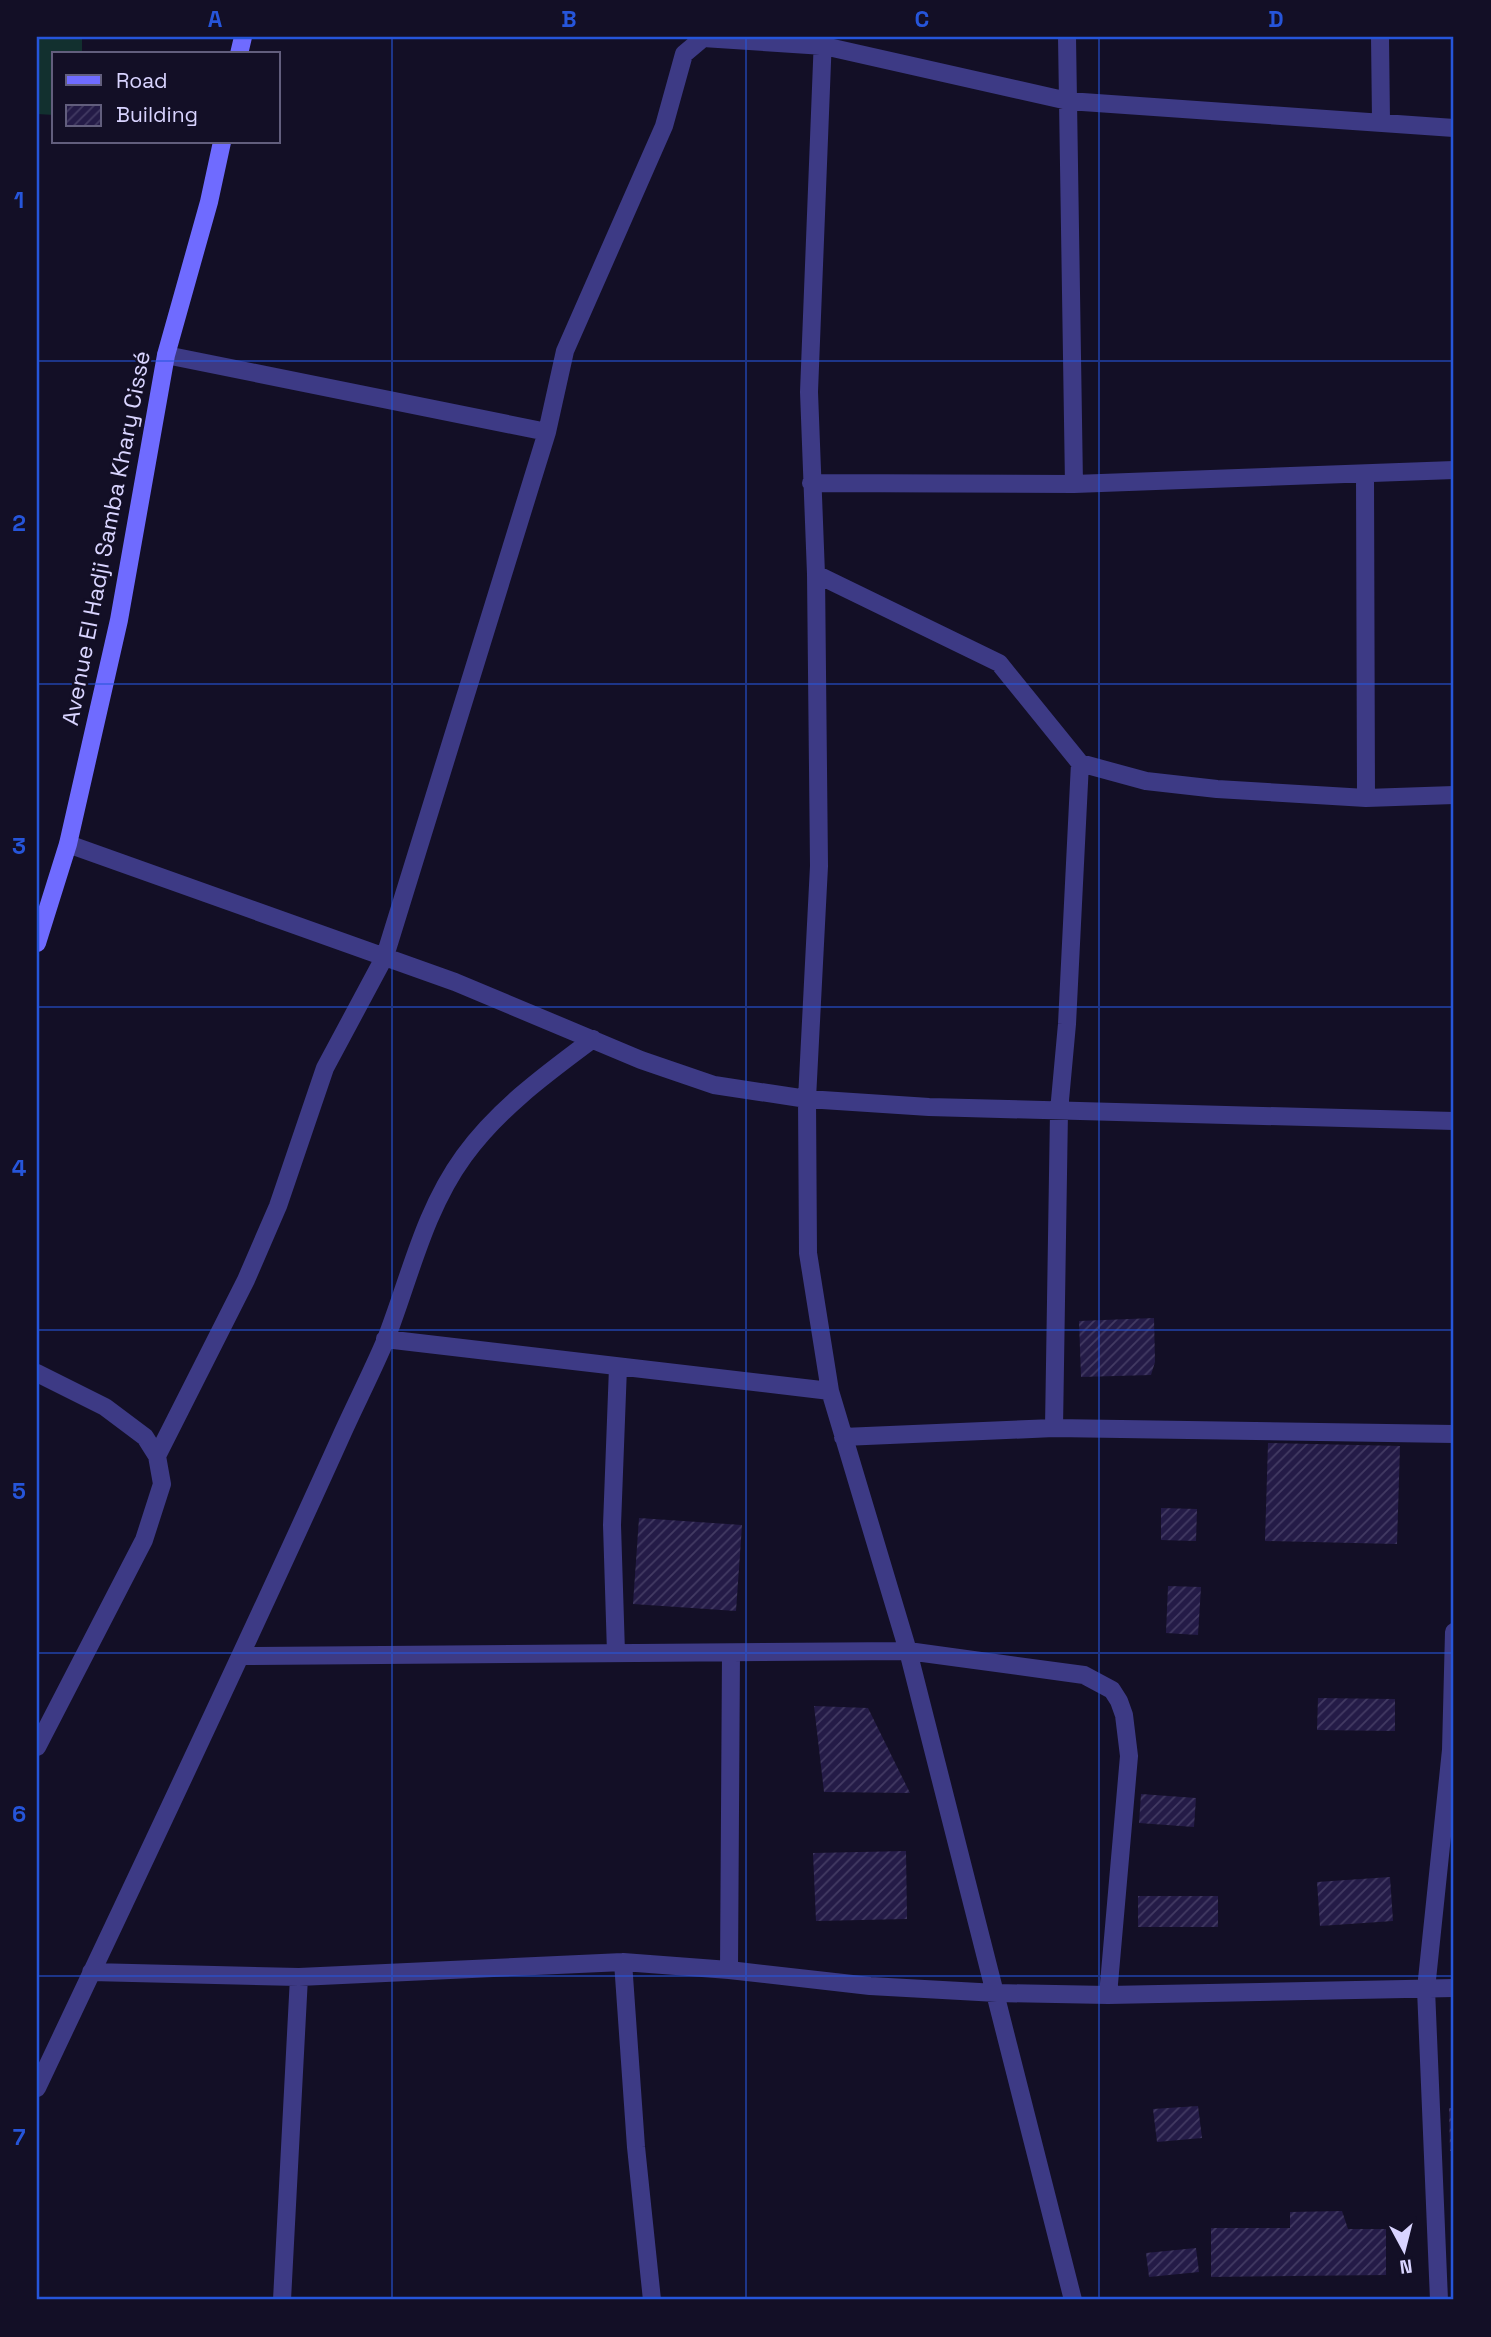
<svg xmlns="http://www.w3.org/2000/svg" width="1491" height="2337" font-family="'Space Grotesk',sans-serif">
<defs>
<pattern id="building-hatch" width="6" height="6" patternUnits="userSpaceOnUse" patternTransform="scale(1.75)"><rect width="6" height="6" fill="#241b47"/><path d="M-1 1l2-2M0 6l6-6M5 7l2-2" fill="none" stroke="#433b63"/></pattern>
</defs>
<rect width="100%" height="100%" fill="#130f26"/>
<path fill="#12302f" d="M37,37H82V54H54V115L37,114Z"/>
<path fill="url(#building-hatch)" d="M1154,1318L1155,1362L1151,1375L1081,1377L1079,1321Z
M1268,1443L1400,1446L1397,1544L1265,1541Z
M1161,1508L1197,1509L1196,1541L1161,1540Z
M639,1518L742,1525L736,1611L633,1604Z
M1168,1586L1201,1587L1198,1635L1166,1633Z
M1318,1698L1395,1699V1731L1317,1730Z
M814,1706L868,1708L910,1793L824,1792Z
M1141,1794L1196,1798L1194,1827L1139,1823Z
M906,1851L907,1919L816,1921L813,1853Z
M1390,1877L1393,1921L1320,1926L1317,1882Z
M1138,1896H1218V1927H1138Z
M1198,2106L1202,2138L1157,2142L1153,2109Z
M1449,2108H1454V2151H1450Z
M1342,2211L1348,2229H1386V2275L1211,2277V2228H1290V2212Z
M1196,2248L1199,2272L1149,2277L1146,2253Z"/>
<g fill="none" stroke-linecap="round" stroke-linejoin="round">
<path stroke="#3d3a85" stroke-width="18" d="M823,37L809,392L816,574L819,866L807,1099L808,1253L830,1391L908,1651L1073,2300
M1067,37L1074,484
M1380,37L1381,121
M166,355L547,432
M1365,475L1366,798
M811,483L1074,484L1454,470
M816,574L999,663L1080,763L1146,781L1217,789L1366,798L1454,795
M68,844L455,982L641,1060L714,1085L807,1099L929,1107L1454,1121
M385,1339L830,1391
M37,1373L105,1407L145,1437L157,1456L162,1484L144,1540L37,1747
M1054,1428L1059,1111L1067,1024L1080,763
M843,1437L1054,1428L1454,1434
M157,1456L246,1280L278,1206L325,1068L385,956L547,432L565,351L664,126L684,54L703,38L824,46L1068,101L1454,128
M616,1653L612,1525L618,1367
M242,1656L908,1651L1084,1675L1112,1690L1119,1701L1124,1715L1129,1756L1108,1995
M623,1962L636,2147L652,2300
M729,1970L731,1653
M91,1972L299,1977L623,1962L729,1970L870,1986L997,1993L1108,1995L1454,1988
M37,2088C140,1870 244,1652 343,1432C357,1401 373,1370 386,1339C410,1277 424,1211 464,1156C498,1109 546,1074 593,1039
M282,2300L299,1977
M1439,2300L1426,1989L1451,1750L1454,1632"/>
<path stroke="#6f6bff" stroke-width="18" d="M239,54L243,37
M37,943L68,844L119,620L166,355L209,202L222,142"/>
</g>
<path fill="none" stroke="#2655da" stroke-width="2" stroke-opacity="0.55" d="M392,37V2300M746,37V2300M1099,37V2300M37,361H1454M37,684H1454M37,1007H1454M37,1330H1454M37,1653H1454M37,1976H1454"/>
<g text-anchor="middle" dominant-baseline="central" stroke-width="5" stroke-linejoin="round" paint-order="stroke">
<g font-size="23" fill="#d9d4ff" stroke="#130f26">
<text transform="translate(106 538) rotate(-79)">Avenue El Hadji Samba Khary Cissé</text>
</g>
</g>
<rect width="1491" height="2337" fill="none" stroke="#130f26" stroke-width="77"/>
<rect x="52" y="52" width="228" height="91" fill="#130f26" stroke="#625e7d" stroke-width="2"/>
<rect x="66" y="75" width="35" height="10" fill="#6f6bff" stroke="#625e7d" stroke-width="2"/>
<text x="116" y="88" font-size="21" fill="#d9d4ff">Road</text>
<rect x="66" y="105" width="35" height="21" fill="url(#building-hatch)" stroke="#625e7d" stroke-width="2"/>
<text x="116" y="122" font-size="21" fill="#d9d4ff">Building</text>
<g transform="translate(1404 2250) rotate(173)" stroke="#130f26" stroke-width="5" paint-order="stroke">
<path d="M0-5L12 26L0 18L-12 26Z" fill="#d9d4ff"/>
<text y="-10" font-size="19" font-weight="bold" text-anchor="middle" fill="#d9d4ff">N</text>
</g>
<rect x="38" y="38" width="1414" height="2260" fill="none" stroke="#2655da" stroke-width="2.5"/>
<g font-size="23" text-anchor="middle" font-weight="bold" fill="#2655da">
<text x="215" y="27">A</text>
<text x="569" y="27">B</text>
<text x="922" y="27">C</text>
<text x="1276" y="27">D</text>
<text x="19" y="208">1</text>
<text x="19" y="531">2</text>
<text x="19" y="854">3</text>
<text x="19" y="1176">4</text>
<text x="19" y="1499">5</text>
<text x="19" y="1822">6</text>
<text x="19" y="2145">7</text>
</g>
</svg>
